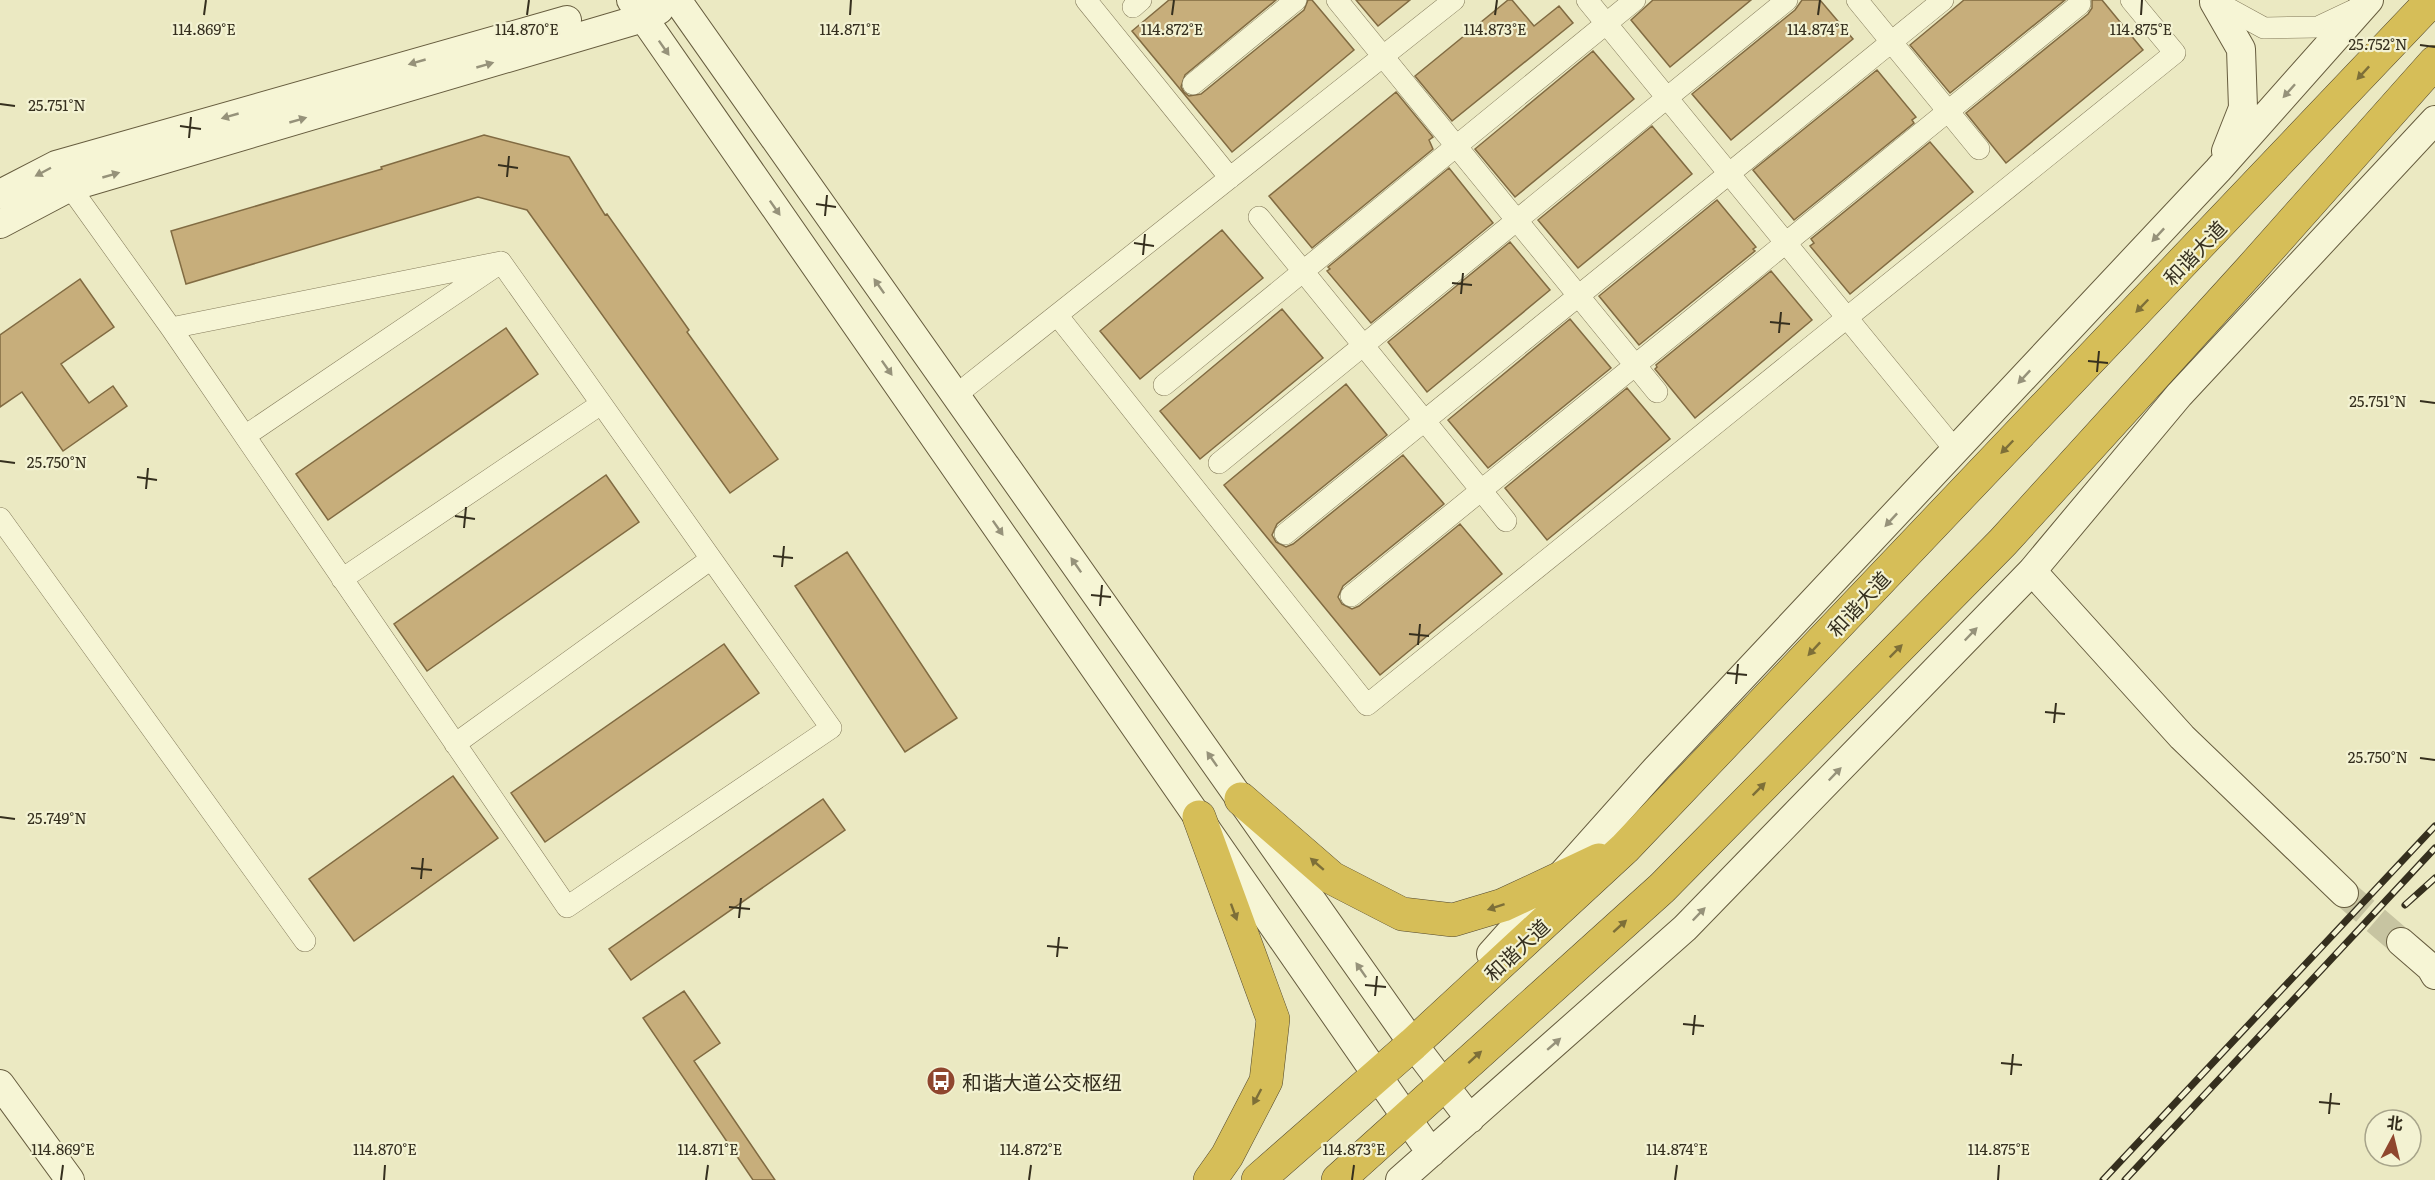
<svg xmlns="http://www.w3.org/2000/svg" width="2435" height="1180" font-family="Literata,'Noto Sans SC',serif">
<rect width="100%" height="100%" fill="#ebe9c2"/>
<path fill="#c7ae7b" stroke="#816b42" stroke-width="1.5" d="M1169,0H1276L1185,75L1181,87L1184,92L1189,96L1201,94L1304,10L1308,0H1312L1354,50L1232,152L1132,31Z
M1356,0H1410L1378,26Z
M1508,0H1512L1534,26L1559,6L1573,23L1452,121L1415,76Z
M1653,0H1751L1670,67L1631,20Z
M1802,0H1820L1853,39L1731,140L1692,94L1795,10Z
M1964,0H2065L1950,93L1910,45Z
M2092,0H2102L2143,50L2006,163L1966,113L2088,14L2092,8Z
M1593,51L1634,99L1515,197L1475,149Z
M1877,70L1916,117L1912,120L1914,123L1794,220L1753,170Z
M1396,92L1433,137L1429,140L1433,149L1312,248L1269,196Z
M1652,126L1692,174L1578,268L1538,220Z
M484,135L569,157L605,215L607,214L689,330L687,332L778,459L730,493L527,210L478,197L186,284L171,231L382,169L381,167Z
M1930,142L1973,192L1850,294L1810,246L1814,243L1811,239Z
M1449,168L1493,223L1371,323L1327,271L1330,269L1328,267Z
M1717,200L1756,247L1753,249L1755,251L1639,345L1599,296Z
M1222,230L1263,278L1140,379L1100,331Z
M1510,242L1550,290L1427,392L1388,342Z
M1771,271L1812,320L1695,418L1655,369L1657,367L1656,365Z
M80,279L114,327L61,364L89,403L113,386L127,406L63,451L22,392L0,407V335Z
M1282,309L1323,358L1200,459L1160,411Z
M1570,319L1611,368L1488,468L1448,420Z
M506,328L538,374L328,520L296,474Z
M1346,384L1387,435L1277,524L1272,535L1276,542L1286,547L1293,544L1403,455L1444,504L1343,586L1338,597L1342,604L1352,609L1359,606L1460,524L1502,574L1380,675L1224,485Z
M1627,388L1670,439L1547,540L1505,488Z
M606,475L639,522L427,671L394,624Z
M847,552L957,718L905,752L795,586Z
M724,644L759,693L545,842L511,793Z
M453,776L498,838L354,941L309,879Z
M823,799L845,830L631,980L609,949Z
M684,991L720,1043L694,1061L775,1180H753L643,1018Z"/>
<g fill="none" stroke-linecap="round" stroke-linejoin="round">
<path stroke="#c7c4a1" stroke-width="28" stroke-dasharray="28 14" stroke-linecap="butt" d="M2344,893L2401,942"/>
<g stroke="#847b5b" stroke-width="22">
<path id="street" d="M1086,0L1230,178
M1337,0L1657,392
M1587,0L1956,451
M1857,0L1979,149
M2213,0L2264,28L2318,27L2356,9
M1133,7L1141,0
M1193,84L1296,0
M70,187L171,328L567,907L831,728L501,262
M1259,217L1506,521
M1057,315L1367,705L2175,53L2131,0
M171,328L501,262
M1164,385L1635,0
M956,395L1454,0
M245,436L493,268
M1219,463L1787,0
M0,518L305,941
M1285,534L1943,0
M342,579L601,404
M1351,596L2080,4
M455,744L711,559"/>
</g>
<g stroke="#665c3e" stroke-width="30">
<path id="secondary" d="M631,0L1431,1153
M677,0L1413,1044L1470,1119
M2214,2L2241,49L2243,108L2226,151
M0,194L56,165L567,20
M0,224L70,187L643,18L659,10
M2032,571L2182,737L2344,893
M2401,942L2431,968L2435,975
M1491,954L1656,769L2218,170L2369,0
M0,1084L70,1180
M1400,1180L1685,928L2032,571L2179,395L2435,120"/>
</g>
<g stroke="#52482f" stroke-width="34">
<path id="highway" d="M1241,799L1332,878L1402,914L1453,920L1503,905L1599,860
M1199,817L1273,1019L1266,1081L1227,1156L1210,1180
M1258,1180L1413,1044L1625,848L2432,0
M1338,1180L1662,888L2003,542L2251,269L2435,62"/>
</g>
<use href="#street" stroke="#f6f5d5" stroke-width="21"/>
<use href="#secondary" stroke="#f6f5d5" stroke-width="28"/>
<use href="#highway" stroke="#d6be58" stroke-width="33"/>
<g stroke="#352f1e" stroke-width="7">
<path id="rail" d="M2405,905L2435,878
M2103,1180L2435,826
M2125,1180L2435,848"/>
</g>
<use href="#rail" stroke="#f3f2d2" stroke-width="4.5" stroke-dasharray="14" stroke-linecap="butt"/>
</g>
<defs><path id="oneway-solid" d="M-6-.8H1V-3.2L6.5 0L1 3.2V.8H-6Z" transform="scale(1.5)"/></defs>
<g fill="#96927a">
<use href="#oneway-solid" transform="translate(664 48) rotate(55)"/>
<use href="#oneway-solid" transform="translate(417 62) rotate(164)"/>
<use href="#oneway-solid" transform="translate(485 65) rotate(-16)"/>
<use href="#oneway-solid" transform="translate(2289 91) rotate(132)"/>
<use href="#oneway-solid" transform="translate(230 116) rotate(164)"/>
<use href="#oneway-solid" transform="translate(298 120) rotate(-16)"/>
<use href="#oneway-solid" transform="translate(43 172) rotate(152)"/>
<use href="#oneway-solid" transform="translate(111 175) rotate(-16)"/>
<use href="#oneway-solid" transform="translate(775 208) rotate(55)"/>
<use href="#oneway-solid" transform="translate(2158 235) rotate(133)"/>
<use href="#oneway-solid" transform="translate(879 286) rotate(-125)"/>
<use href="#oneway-solid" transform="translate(887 368) rotate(55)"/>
<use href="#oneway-solid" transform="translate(2024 377) rotate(133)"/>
<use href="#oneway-solid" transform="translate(1891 520) rotate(133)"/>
<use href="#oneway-solid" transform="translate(998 528) rotate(55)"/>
<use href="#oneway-solid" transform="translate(1076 565) rotate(-125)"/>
<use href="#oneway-solid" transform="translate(1971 634) rotate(-46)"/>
<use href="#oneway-solid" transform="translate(1212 759) rotate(-125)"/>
<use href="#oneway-solid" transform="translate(1835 774) rotate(-46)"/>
<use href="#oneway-solid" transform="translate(1699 914) rotate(-46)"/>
<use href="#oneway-solid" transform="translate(1361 970) rotate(-125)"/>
<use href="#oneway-solid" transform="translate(1554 1044) rotate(-41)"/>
</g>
<g fill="#7d6f38">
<use href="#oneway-solid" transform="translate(2363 73) rotate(133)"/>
<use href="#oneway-solid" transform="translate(2142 306) rotate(134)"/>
<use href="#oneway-solid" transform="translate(2007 447) rotate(134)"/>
<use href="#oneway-solid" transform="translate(1814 649) rotate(133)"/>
<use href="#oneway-solid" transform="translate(1896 651) rotate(-45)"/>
<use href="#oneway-solid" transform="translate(1759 789) rotate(-45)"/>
<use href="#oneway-solid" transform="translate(1317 864) rotate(-139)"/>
<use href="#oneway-solid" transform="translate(1496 907) rotate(162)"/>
<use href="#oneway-solid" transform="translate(1234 912) rotate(70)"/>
<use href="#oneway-solid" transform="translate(1620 926) rotate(-42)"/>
<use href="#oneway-solid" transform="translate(1475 1057) rotate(-42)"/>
<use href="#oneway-solid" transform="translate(1257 1097) rotate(118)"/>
</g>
<path fill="none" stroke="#352f1e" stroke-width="2" d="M204,15L206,0M527,15L529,0M850,15L851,0M1172,15L1174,0M1495,15L1497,0M1818,15L1820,0M2141,15L2142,0M2420,45L2435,47M0,104L15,106M180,126L201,129M189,138L191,117M498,165L518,168M507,177L509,156M816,204L836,207M825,216L827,195M1134,243L1154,246M1143,255L1145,234M1452,283L1472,285M1461,294L1463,273M1770,322L1790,324M1779,333L1781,312M2088,361L2108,363M2097,372L2099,351M2420,401L2435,403M0,461L15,463M137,477L157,480M146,489L148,468M455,516L475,519M464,528L466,507M773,556L793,558M782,567L784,546M1091,595L1111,597M1100,606L1102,585M1409,634L1429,636M1418,645L1420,624M1727,673L1747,675M1736,684L1738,664M2045,712L2065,714M2054,723L2056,703M2420,758L2435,760M0,817L15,819M411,868L432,870M421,879L423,858M729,907L750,909M739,918L741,898M1047,946L1068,948M1057,957L1059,937M1365,985L1386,987M1375,996L1377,976M1683,1024L1704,1026M1693,1035L1695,1015M2001,1063L2022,1065M2011,1075L2013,1054M2319,1102L2340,1104M2329,1114L2331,1093M61,1180L63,1165M384,1180L385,1165M706,1180L708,1165M1029,1180L1031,1165M1352,1180L1354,1165M1675,1180L1677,1165M1998,1180L1999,1165"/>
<defs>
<g id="bus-disc" transform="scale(1.5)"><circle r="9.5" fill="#8f462e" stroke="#f3f2d2"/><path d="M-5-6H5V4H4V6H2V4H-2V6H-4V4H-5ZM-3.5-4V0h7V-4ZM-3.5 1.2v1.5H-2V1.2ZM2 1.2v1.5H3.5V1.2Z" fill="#fff"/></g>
</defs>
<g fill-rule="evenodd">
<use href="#bus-disc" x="941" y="1081"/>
</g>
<g text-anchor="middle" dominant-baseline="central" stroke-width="4.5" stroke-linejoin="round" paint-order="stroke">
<g font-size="20" fill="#352f1e" stroke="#f3f2d2">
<text transform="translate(2194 252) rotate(-46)">和谐大道</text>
<text transform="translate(1858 603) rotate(-47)">和谐大道</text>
<text transform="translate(1516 949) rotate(-43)">和谐大道</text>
</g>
<g font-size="20" fill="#352f1e" stroke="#f3f2d2" text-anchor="start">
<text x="962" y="1081">和谐大道公交枢纽</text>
</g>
</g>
<g font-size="15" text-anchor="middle" fill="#352f1e" stroke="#f3f2d2" stroke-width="4.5" stroke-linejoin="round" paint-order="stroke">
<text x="204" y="35">114.869°E</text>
<text x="527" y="35">114.870°E</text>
<text x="850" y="35">114.871°E</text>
<text x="1172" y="35">114.872°E</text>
<text x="1495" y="35">114.873°E</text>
<text x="1818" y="35">114.874°E</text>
<text x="2141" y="35">114.875°E</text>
<text x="2378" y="50">25.752°N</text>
<text x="57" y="111">25.751°N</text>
<text x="2378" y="407">25.751°N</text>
<text x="57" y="468">25.750°N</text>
<text x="2378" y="763">25.750°N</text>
<text x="57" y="824">25.749°N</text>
<text x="63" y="1155">114.869°E</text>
<text x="385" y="1155">114.870°E</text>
<text x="708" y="1155">114.871°E</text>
<text x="1031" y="1155">114.872°E</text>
<text x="1354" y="1155">114.873°E</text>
<text x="1677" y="1155">114.874°E</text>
<text x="1999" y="1155">114.875°E</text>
</g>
<g transform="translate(2393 1138) rotate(7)"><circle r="28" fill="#f3f2d2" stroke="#a7a48a" stroke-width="1.5"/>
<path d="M0-4.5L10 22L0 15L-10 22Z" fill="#8f462e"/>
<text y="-9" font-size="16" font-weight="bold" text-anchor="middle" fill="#352f1e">北</text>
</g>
</svg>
